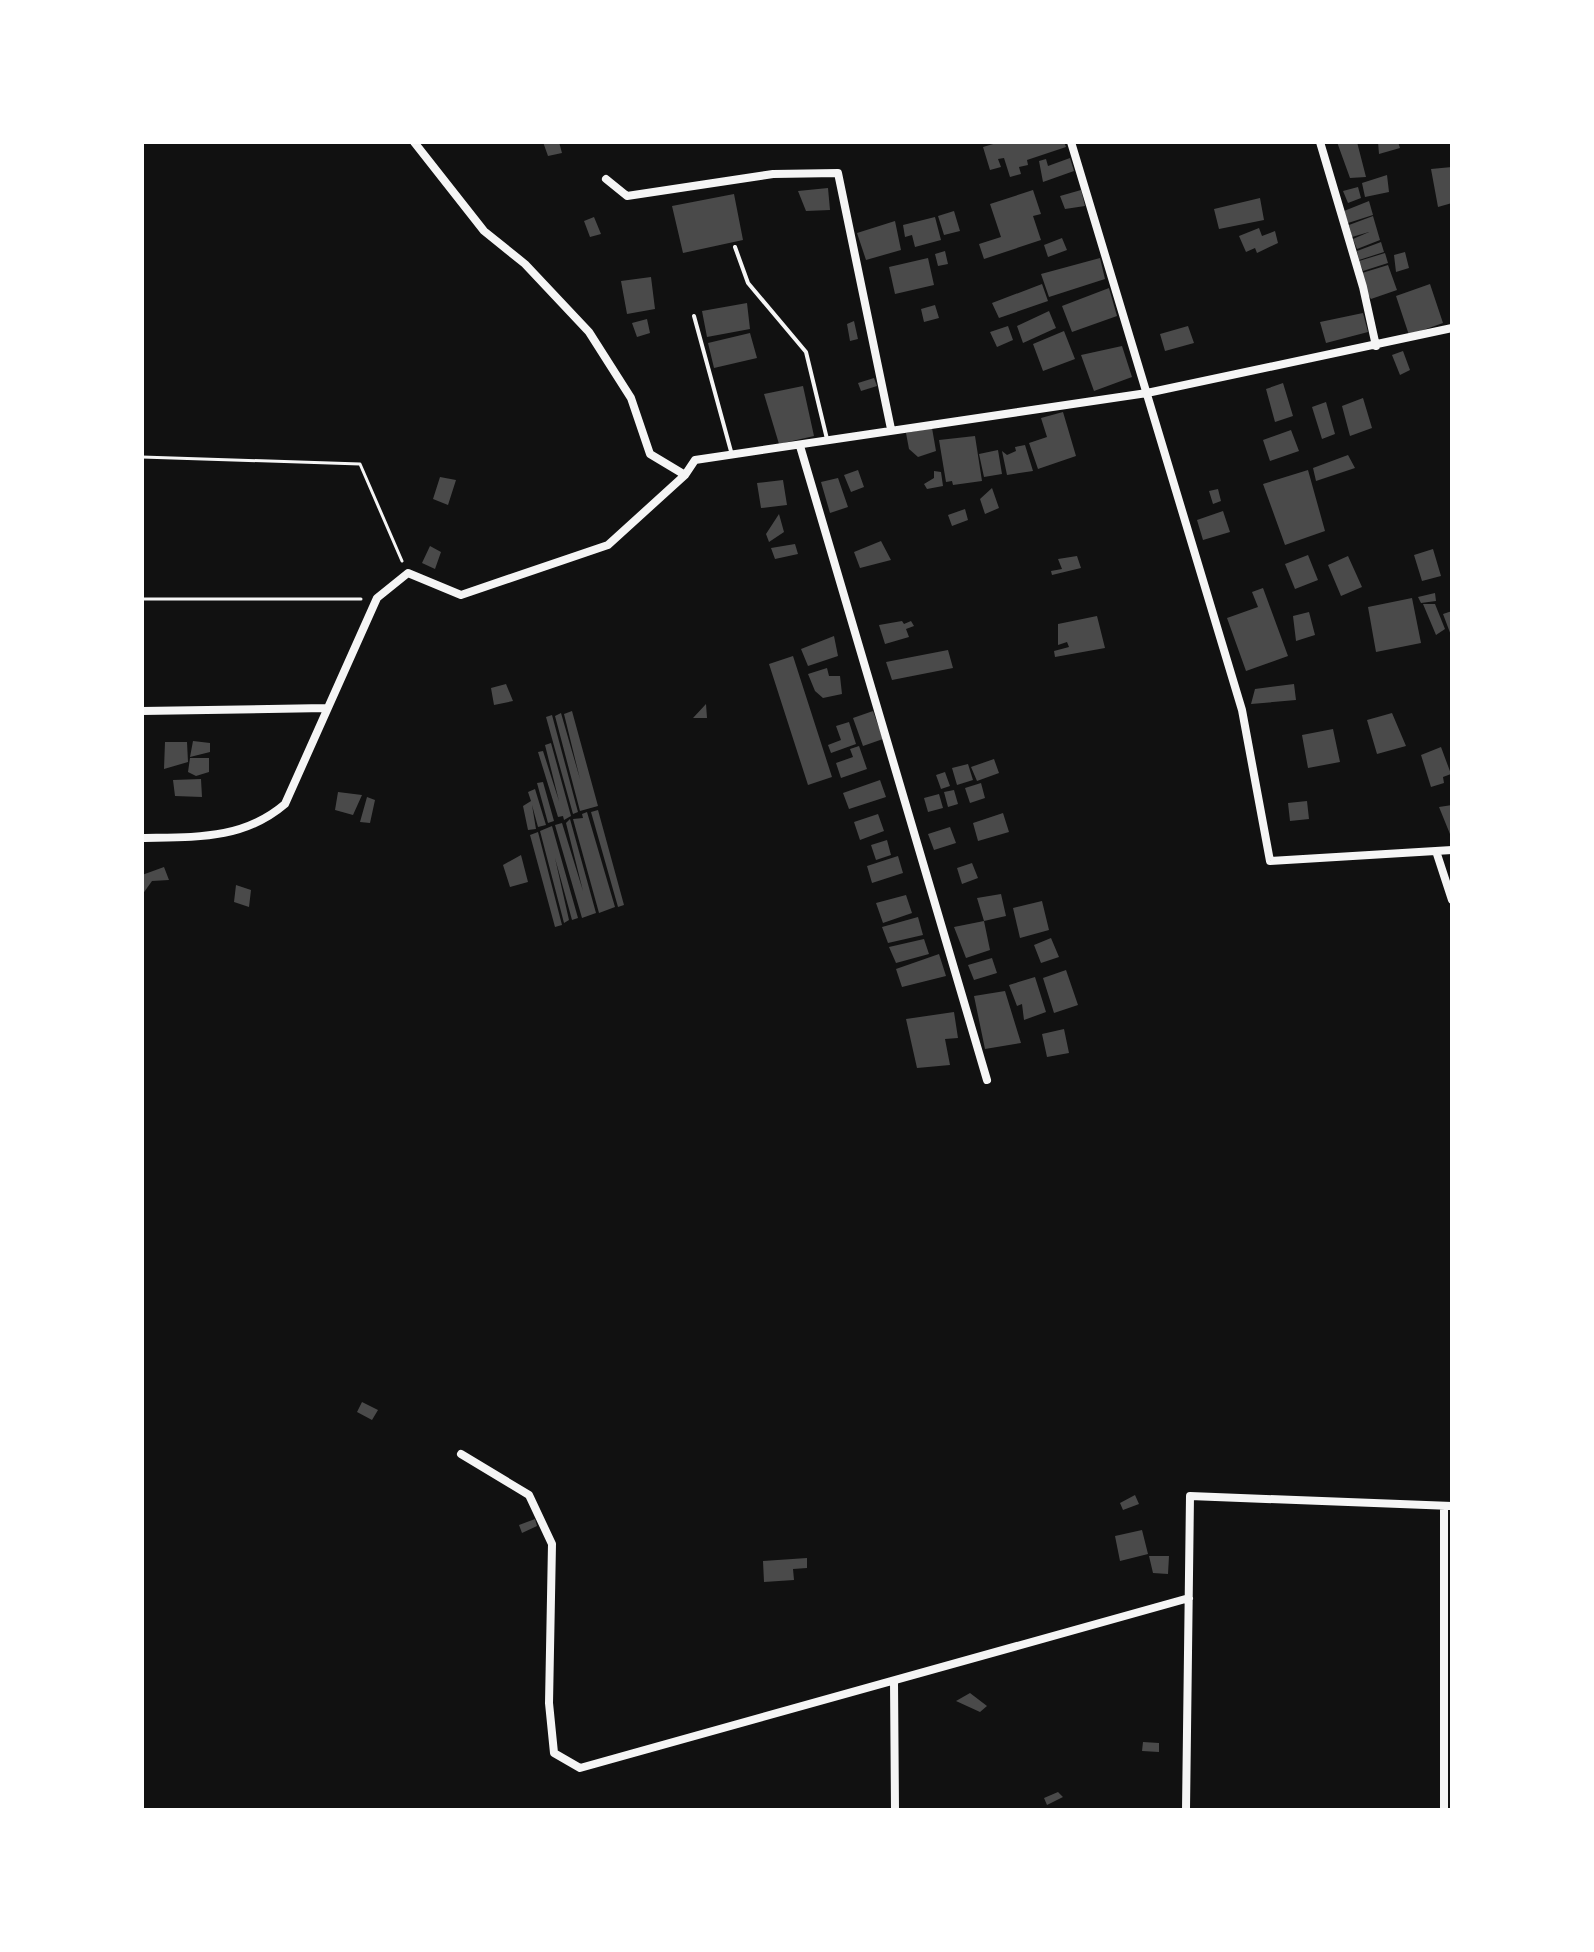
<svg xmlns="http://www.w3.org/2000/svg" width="1594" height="1952" font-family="Lora,serif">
<rect width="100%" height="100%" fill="#111"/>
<path fill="#4a4a4a" d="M543,142H559L562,153L548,156Z
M1000,142H1064L1066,147L1027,160L1028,165L1019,167L1021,174L1010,177L1004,158L998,159L1001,167L990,170L983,147Z
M1337,142H1357L1366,177L1350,178Z
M1378,142H1398L1400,148L1379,154Z
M1070,158L1074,171L1043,182L1039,161L1046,159L1048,166Z
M1452,167V203L1438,207L1431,169Z
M1387,175L1389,192L1365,197L1362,183Z
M1358,187L1361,198L1348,203L1343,191Z
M828,188L830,210L806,211L798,191Z
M1033,190L1041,214L1033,216L1041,240L984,259L979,244L1001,237L990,204Z
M1081,190L1085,206L1065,209L1060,196Z
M734,194L743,240L683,253L672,206Z
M1260,198L1264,220L1219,229L1214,209Z
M1369,201L1373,215L1348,223L1344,211Z
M954,211L960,231L944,235L938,216Z
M1373,216L1380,240L1357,249L1353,239L1369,232L1352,237L1349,225Z
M594,217L601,234L590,237L584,221Z
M935,217L941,240L915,247L912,235L905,237L903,225Z
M895,221L901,250L866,260L857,233Z
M1259,228L1262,236L1275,231L1278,243L1257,253L1255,248L1246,252L1239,236Z
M1062,238L1067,250L1048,257L1044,245Z
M1381,242L1384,252L1359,260L1357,251Z
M945,251L948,264L938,266L935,254Z
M1405,252L1409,268L1396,272L1394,255Z
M1385,253L1388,263L1363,271L1359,261Z
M928,258L934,285L895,294L889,267Z
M1100,258L1105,279L1049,297L1041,274Z
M1388,265L1397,290L1371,299L1363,287L1362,273Z
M651,277L655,309L627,314L621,281Z
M1042,284L1048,301L999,318L992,303Z
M1430,284L1443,323L1409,335L1396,296Z
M1109,288L1117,316L1072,332L1062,306Z
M747,303L750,329L707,337L702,311Z
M935,305L939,318L924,322L921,309Z
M1049,311L1056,328L1023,343L1017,326Z
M1363,313L1368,332L1326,343L1320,322Z
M647,319L650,333L637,337L632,323Z
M854,321L858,339L850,341L847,324Z
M1008,326L1013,340L997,347L990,332Z
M1188,326L1194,343L1165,351L1160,334Z
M1064,331L1075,359L1043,371L1033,344Z
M750,333L757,358L714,368L708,343Z
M1122,346L1132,377L1094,391L1081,355Z
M1403,351L1410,370L1400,375L1392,355Z
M874,378L877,386L861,391L858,383Z
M1283,383L1293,416L1275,422L1266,389Z
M803,386L814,436L779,444L764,394Z
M1363,398L1372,428L1350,436L1342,406Z
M1326,402L1335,434L1322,439L1312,407Z
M1063,412L1076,456L1038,469L1029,443L1047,437L1041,418Z
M932,428L936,451L918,457L909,449L906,433Z
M1291,430L1299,451L1270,461L1263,440Z
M975,436L982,481L953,485L952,481L946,482L939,440Z
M1025,445L1033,471L1007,475L1002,451L1007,455L1016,451L1015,447Z
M998,450L1002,474L984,477L979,454Z
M1348,455L1355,468L1316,481L1313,468Z
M858,470L864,487L851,492L844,475Z
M1308,470L1325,531L1285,545L1263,484Z
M934,471L941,472L943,486L927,489L924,484L934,478Z
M440,477L456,480L448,505L433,499Z
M838,478L848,507L830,513L821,482Z
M783,480L787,505L761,508L757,483Z
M992,488L999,508L985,514L980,499Z
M1218,489L1221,501L1213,504L1209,491Z
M965,509L968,520L952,526L948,515Z
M1223,511L1230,532L1203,540L1197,520Z
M779,514L784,532L769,542L766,534Z
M881,541L891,560L860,568L854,552Z
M795,544L798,554L775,559L771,548Z
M430,546L441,552L435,569L422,563Z
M1433,549L1441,576L1422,581L1414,555Z
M1308,555L1318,580L1295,589L1285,564Z
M1077,556L1081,568L1052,575L1051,571L1062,569L1058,559Z
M1348,556L1362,587L1341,596L1328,565Z
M1263,588L1288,656L1246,671L1227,618L1258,607L1252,592Z
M1435,593L1436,601L1421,603L1418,597Z
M1412,598L1421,643L1376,652L1368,607Z
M1423,604H1435L1445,629L1436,635Z
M1452,611V638L1443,614Z
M1309,612L1315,635L1296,641L1293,616Z
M1097,616L1105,648L1055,657L1054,651L1069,647L1067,642L1058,645V624Z
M902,621L904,624L911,621L914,626L906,629L909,637L885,644L879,625Z
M834,636L838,656L808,666L801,649Z
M948,650L953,668L892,680L886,662Z
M793,656L832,777L808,785L769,664Z
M827,668L829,676H840L842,694L823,698L815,691L808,674Z
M506,684L513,701L494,705L491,688Z
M1294,684L1296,700L1251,704L1255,689Z
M706,704L707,718H693Z
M572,711L598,806L580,811L555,716L561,713L580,779L564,714Z
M873,711L883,739L863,746L853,718Z
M1392,713L1406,746L1377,754L1367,720Z
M552,715L578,812L573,814L546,717Z
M849,722L856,744L831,753L828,745L841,740L836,726Z
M1333,729L1340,762L1308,768L1302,735Z
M193,741L210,743V752L190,757Z
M165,742H187L188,762L164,769Z
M551,743L571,816L564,820L563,816L558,817L538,752L543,751L559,801L545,745Z
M859,746L867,769L841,778L836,763L853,757L850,749Z
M1441,747L1451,774L1443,777L1444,783L1431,787L1421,755Z
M190,758H209V772L196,776L188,772Z
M994,759L999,773L977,781L971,767Z
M968,764L973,780L957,785L952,768Z
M945,772L950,786L941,789L936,775Z
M201,779L202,797L175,796L173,780Z
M880,780L886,797L849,809L843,793Z
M543,782L554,821L548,823L537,783Z
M981,783L985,798L970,803L965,788Z
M535,789L546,825L538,827L532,805L536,829L528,830L523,806L531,801L528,792Z
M954,790L958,804L948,807L944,792Z
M338,792L362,795L353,815L335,810Z
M939,794L943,808L928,812L924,798Z
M367,797L375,800L370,823L360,822Z
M1307,801L1309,819L1290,821L1288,803Z
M1452,805V839L1439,807Z
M598,810L624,905L618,907L591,812Z
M587,812L615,907L599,913L573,819L583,818L582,814Z
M1003,813L1009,832L978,841L973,823Z
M878,814L884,831L860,840L854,822Z
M570,819L596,913L582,918L555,825L562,823L583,891L566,823Z
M552,826L578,918L572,920L555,858L569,920L564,923L540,831Z
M950,827L956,843L934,850L928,834Z
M538,832L562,925L555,927L530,835Z
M887,840L891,855L876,860L871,845Z
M521,855L528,882L510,887L503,865Z
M898,856L903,873L872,883L867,866Z
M972,863L978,878L962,884L957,868Z
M164,867L169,880L152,881L142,895V875Z
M236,885L251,890L249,907L234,902Z
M1001,894L1006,916L984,921L977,898Z
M906,895L912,913L883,923L876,903Z
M1042,901L1049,930L1020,938L1013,908Z
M918,917L923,935L888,943L882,927Z
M984,921L990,950L966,958L954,927Z
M1051,938L1059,957L1041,963L1034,945Z
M924,939L929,954L896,963L889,947Z
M939,954L946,976L902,987L896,969Z
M992,958L997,973L974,980L968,965Z
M1066,970L1078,1005L1054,1013L1043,978Z
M1035,977L1046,1012L1024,1020L1022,1004L1017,1006L1009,985Z
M1005,991L1021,1043L985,1049L974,996Z
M954,1012L958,1038L945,1039L950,1065L917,1068L906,1019Z
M1064,1029L1069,1053L1047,1057L1042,1034Z
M362,1402L378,1410L372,1420L357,1412Z
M1135,1495L1139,1504L1123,1510L1120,1503Z
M535,1519L537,1526L522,1533L519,1525Z
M1142,1530L1148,1554L1120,1561L1115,1536Z
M1149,1556H1169L1168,1574L1153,1573Z
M807,1558V1568L793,1569L794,1580L764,1582L763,1561Z
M970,1693L987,1706L980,1712L956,1701Z
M1143,1742L1159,1743V1752L1142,1751Z
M1058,1792L1063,1797L1047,1805L1044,1798Z"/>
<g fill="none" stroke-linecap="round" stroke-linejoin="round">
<path stroke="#f5f5f5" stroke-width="3" d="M142,457L360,464L402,561
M142,599H361"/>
<path stroke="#f5f5f5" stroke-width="4" d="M735,247L748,283L806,352L827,439
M694,316L732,455"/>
<path stroke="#f5f5f5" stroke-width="8" d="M414,142L484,231L525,264L589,332L631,398L650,454L685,475
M1071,142L1242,710L1270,861L1452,850
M1320,142L1363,287L1376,346
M606,179L627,196L773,174L838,173L891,429
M800,446L987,1080
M142,711L326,708
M142,838C195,837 243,840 285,804L377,598L408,573L461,595L608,545L685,475L695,460L1147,393L1452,328
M1436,851L1452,900
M461,1454L529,1495L552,1544L549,1703L554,1753L580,1768L1189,1598
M894,1681L895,1810
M1186,1810L1190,1496L1452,1506
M1444,1810V1506"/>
</g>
<rect width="1594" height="1952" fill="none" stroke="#ffffff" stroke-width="288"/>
</svg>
